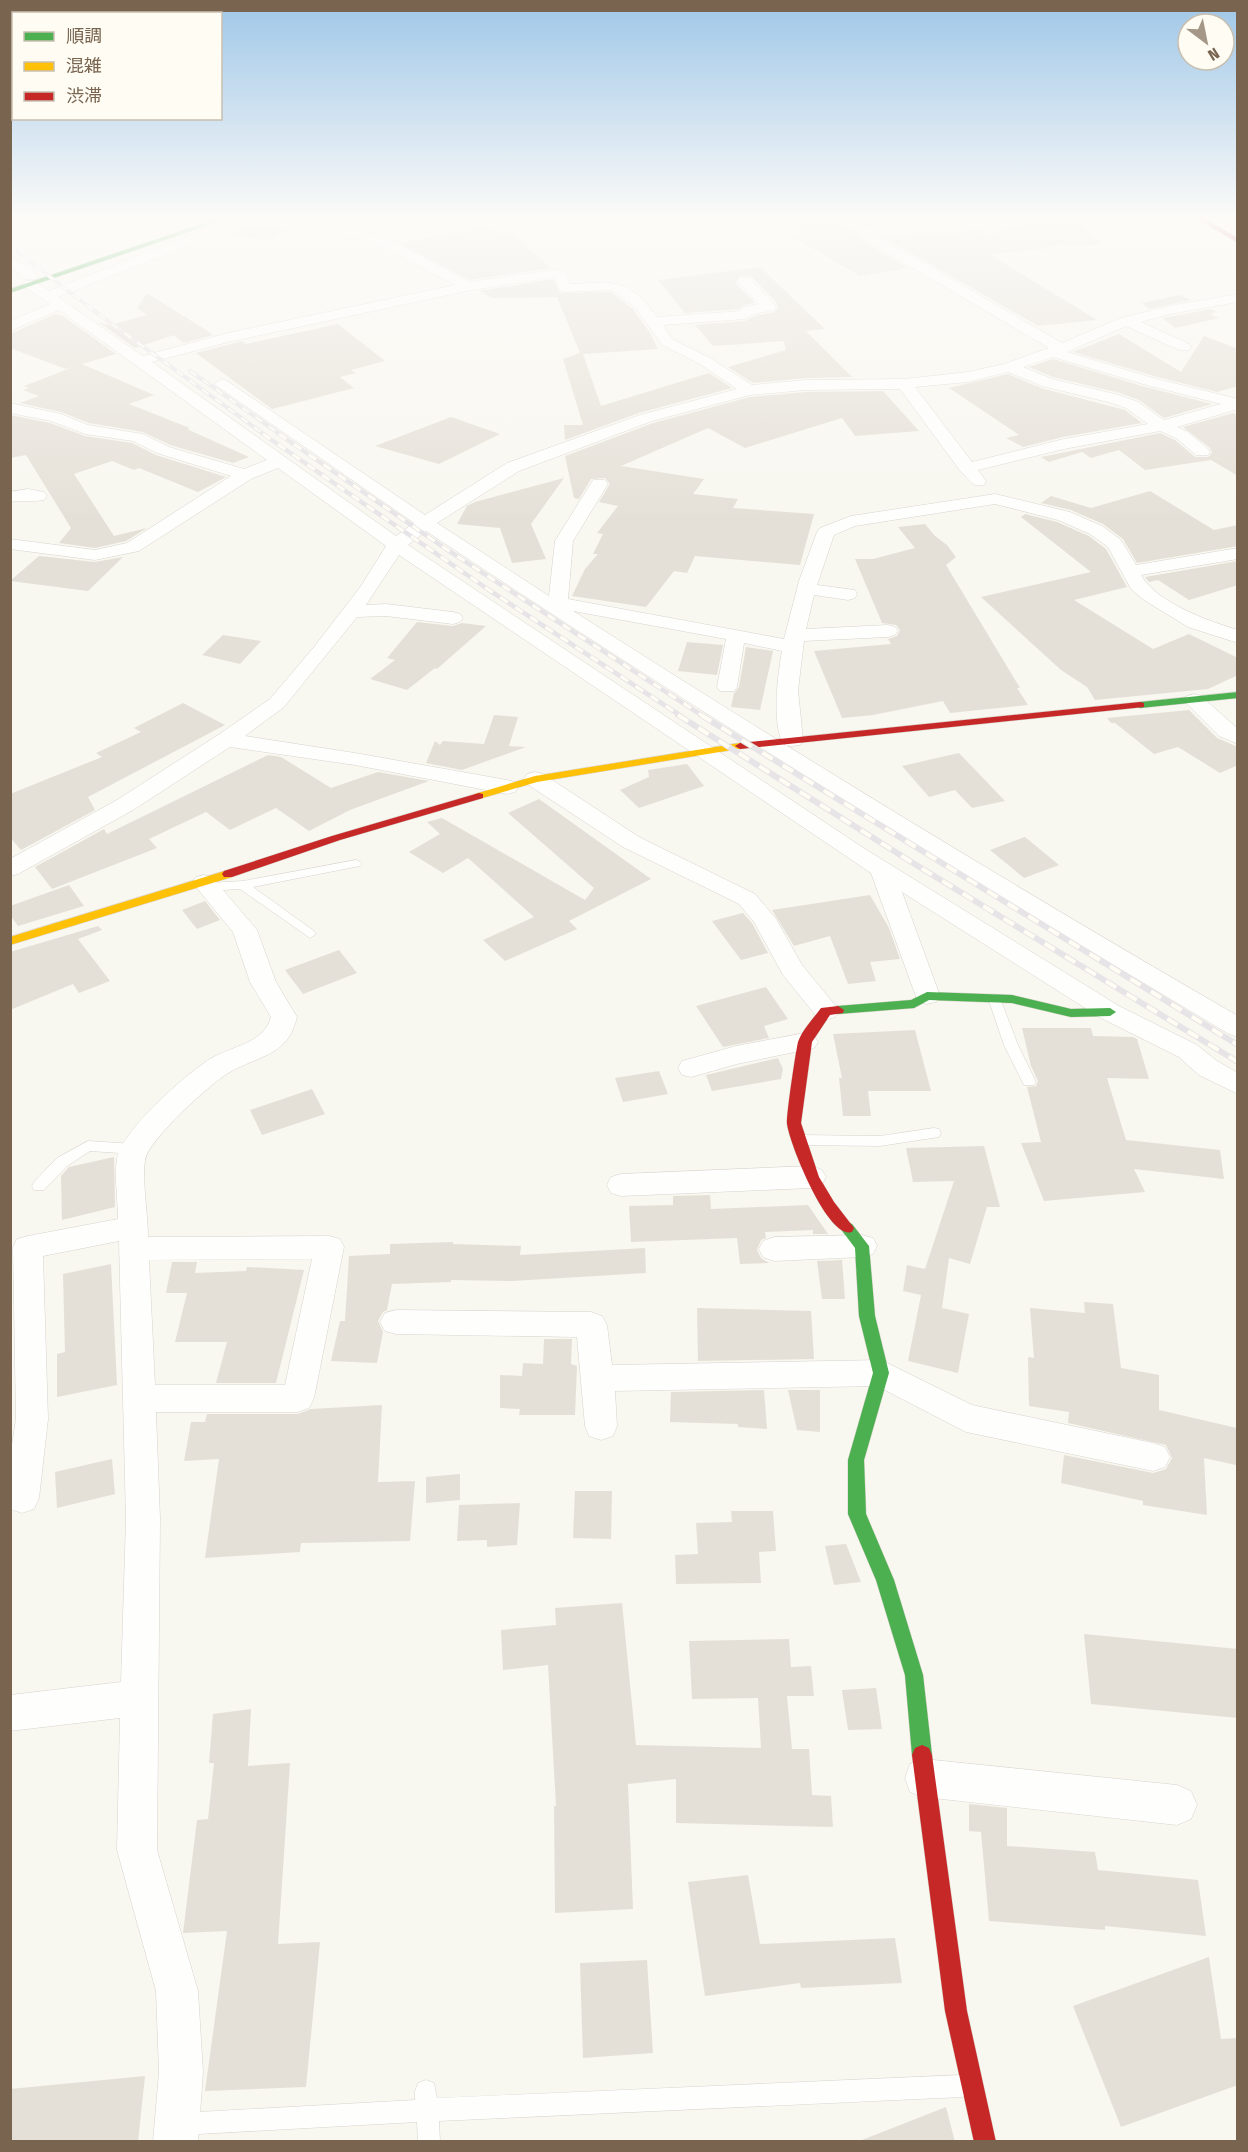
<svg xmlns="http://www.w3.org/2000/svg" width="1248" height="2152" font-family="'Fira Sans Condensed','Noto Sans JP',sans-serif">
<rect width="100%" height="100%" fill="#f8f7f0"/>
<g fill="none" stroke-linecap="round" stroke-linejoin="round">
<path fill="#d2e3e9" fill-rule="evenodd" d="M10,217H46L39,221L10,224Z"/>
</g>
<path fill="#e5e0d7" d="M856,217H897L900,223L866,226Z
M1019,217H1068L1103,244L1066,247L1062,244L1044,249L989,254L1097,320L1038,326L883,237L979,231L984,236L1015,228L1021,224Z
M837,218L864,242L908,268L860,276L791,236L802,235L796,230L805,229L798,222Z
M251,225L288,231L270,241L233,235Z
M486,227L499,234L510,232L551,268L470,280L400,244Z
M760,267L825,329L806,331L852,377L806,378L753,383L728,367L786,350L784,341L713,346L695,325L745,321L755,316L774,312L778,308L776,302L751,276H739L735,283L755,303L744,305L740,309L685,313L658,280Z
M553,279L560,293L611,292L633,309L650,333L658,349L583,354L601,406L709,373L732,388L639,413L565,440L564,425H583L563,359L580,353L557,297L492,298L480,291Z
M147,293L206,330L213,335L183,343L174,335L135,348L100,323L110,325L147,315L137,308Z
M1180,295L1191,300L1149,309L1142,303Z
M1211,309L1217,312L1210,314L1219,318L1175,328L1163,318Z
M55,314L63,316L116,354L82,364L154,395L129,404L190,428L187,429L249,457L233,463L170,445L143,432L89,423L61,412L20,403L39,396L23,390L29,388L24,386L76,366L66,369L10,348V334Z
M338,324L385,361L351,370L356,373L340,377L354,388L272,409L196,353L242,341L246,344Z
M1119,334L1181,372L1204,336L1238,349V386L1217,392L1154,376L1073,352Z
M1053,359L1142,386L1212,404L1164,418L1139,400L1120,393L1053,377L1029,367Z
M1008,374L1041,388L1125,410L1142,423L1063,437L1023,447L1006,438L1019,435L949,388Z
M883,391L919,431L855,436L842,418L745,448L708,428L621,466L704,479L693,494L738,499L733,508L814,514L800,565L695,556L687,573L674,571L646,607L572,596L585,569L598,554H593L603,534L597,533L618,506L599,502L610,484L605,478L591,479L579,499L574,498L565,456L653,423L750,397L806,392Z
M1233,413L1238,415V476L1211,460L1145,470L1119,450L1091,458L1082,452L1049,462L1041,457L1160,433L1175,440L1195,457H1208L1212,453L1210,448L1183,427Z
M10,415L50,423L85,436L132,443L156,455L226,477L198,492L139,468L134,470L112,461L74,474L114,536L147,528L126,541L95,548L59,543L71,528L26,455L10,458Z
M451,417L500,434L439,464L375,446Z
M564,478L531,524L546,559L512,563L500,528L457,524L467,506L475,502Z
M1150,491L1214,530L1238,525V546L1137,563L1123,539L1103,524L1071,510L1041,503L1051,496L1091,508Z
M1025,514L1057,522L1089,536L1106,549L1127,587L1074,600L1153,649L1189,634L1238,658V675L1208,689L1095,700L1087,687L1061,670L981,597L1091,572L1021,517Z
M925,524L935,536L947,545L956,557L946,565L1020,688H1017L1028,705L950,713L943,701L873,715L842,718L814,651L891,644L888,639L897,636L900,630L896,625L882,623L855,559H873L915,548L898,527Z
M39,556L95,562L123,557L88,591L10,581Z
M1238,561V585L1189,600L1158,580L1149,582L1145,577Z
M417,622L453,626L462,623L486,626L437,669L435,668L407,690L370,679L395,660L387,658Z
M223,635L261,641L240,664L202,655Z
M687,642L723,645L717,675L678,671Z
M746,647L773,651L760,710L731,707L734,693L739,687Z
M183,703L225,725L88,797L95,810L21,850L10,837V794L102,757L96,753L141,732L134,728Z
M1189,710L1217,738L1238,747V765L1220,773L1178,747L1154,754L1115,723H1111L1107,718Z
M494,715L518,717L509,746L526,747L462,770L426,763L435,741L440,745L443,741L484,744Z
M959,753L1005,801L972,808L955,790L929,797L902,766Z
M268,755L281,757L331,788L378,772L429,781L350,810L309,831L276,808L230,830L206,812L149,839L157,848L52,889L35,867L104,829L107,834Z
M687,764L704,786L639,808L620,790L649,777L648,770Z
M539,799L651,879L569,921L577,929L505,961L483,940L534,917L468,858L443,873L409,852L440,834L427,822L442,818L585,900L594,888L508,813Z
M1025,837L1059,865L1024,878L990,850Z
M69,885L84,906L18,926L10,915V906Z
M870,895L889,928L900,959L870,962L876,981L848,984L830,936L794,946L772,910Z
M205,901L220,920L197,929L182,910Z
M743,913L752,923L768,953L741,960L712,921Z
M98,926L102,930L78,939L110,981L79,993L73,984L10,1010V952Z
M339,950L357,973L303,994L285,970Z
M766,987L788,1019L764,1026L769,1038L723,1047L696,1006Z
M1022,1028H1091L1093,1036L1133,1037L1137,1039L1149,1079L1107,1078L1126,1140L1220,1150L1224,1179L1134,1169L1145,1192L1044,1201L1021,1143L1041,1142L1027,1087L1036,1086L1038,1081L1031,1066Z
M915,1030L931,1091H868L871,1116H843L839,1078H842L833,1034Z
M778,1058L783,1069L781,1079L712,1091L706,1075Z
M659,1071L668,1094L623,1102L615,1078Z
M312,1089L325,1114L262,1135L250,1110Z
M984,1146L1000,1207H987L970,1264L949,1258L942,1308L969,1314L958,1373L908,1361L921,1295L903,1291L907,1265L925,1269L954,1181L913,1182L906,1148Z
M114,1157L115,1207L62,1220L61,1176L69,1167Z
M710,1195L711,1209L808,1205L828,1234H813V1230L765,1232L766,1238L761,1240L757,1250L761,1258L769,1263L740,1264L737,1238L631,1242L629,1206L673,1205V1196Z
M453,1242V1244L521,1246L520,1255L645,1248L646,1273L512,1281L451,1280V1282L392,1284L387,1310L383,1312L378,1321L383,1332L377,1363L331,1361L340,1321H345L349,1256L390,1254V1244Z
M842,1260L845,1299H822L817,1261Z
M172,1262H197L195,1273L246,1271L247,1267L304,1270L276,1383H216L227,1342H175L187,1293H166Z
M111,1264L117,1385L57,1397V1354L65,1352L63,1274Z
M1084,1302L1113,1304L1121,1368L1159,1375V1410L1237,1428L1236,1465L1204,1458L1207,1515L1143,1505V1501L1061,1483L1064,1455L1153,1473L1166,1469L1172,1458L1166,1445L1068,1423L1069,1412L1029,1406L1028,1357L1034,1358L1030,1308L1085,1313Z
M697,1308L811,1311L814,1359L698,1361Z
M544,1339H572L571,1364L577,1366L575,1415H519L520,1409L500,1408V1375L522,1376L523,1363L543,1364Z
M764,1390L767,1429L738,1427V1424L670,1422L671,1392Z
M788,1390H820V1432L797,1430Z
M382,1405L378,1482L415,1481L410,1541L301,1543L300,1552L205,1558L219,1459L184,1461L191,1422H205L207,1414H298L311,1409Z
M112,1459L115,1494L57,1508L55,1472Z
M460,1474V1500L426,1503V1477Z
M575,1491H612L611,1539L573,1538Z
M520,1503L517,1545L487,1547V1540L457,1541L459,1505Z
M731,1511H773L776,1551L759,1552L761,1583L676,1584L675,1555L698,1554L696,1523L732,1522Z
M846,1544L861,1582L834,1585L825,1546Z
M622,1603L636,1745L761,1748L758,1698L692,1699L689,1641L789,1639L791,1667L811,1666L814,1696H787L792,1749H809L812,1795L831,1796L833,1827L676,1823V1779L628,1784L633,1909L555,1913L554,1806H556L548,1665L503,1670L501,1630L556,1625L555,1608Z
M1084,1634L1238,1649V1718L1091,1704Z
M876,1688L882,1729L848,1730L842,1690Z
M251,1709L248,1766L290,1763L278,1944L320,1942L306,2087L205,2091L227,1931L183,1933L197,1820L208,1819L214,1763H209L213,1714Z
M969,1804L1007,1808V1846L1095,1852L1098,1870L1198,1880L1206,1936L1105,1926V1930L989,1921L981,1832L969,1831Z
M748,1875L760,1944L895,1938L902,1983L801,1988L800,1983L705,1996L688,1882Z
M1209,1957L1221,2039L1238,2038V2085L1121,2127L1073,2006Z
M647,1960L653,2053L583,2058L580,1963Z
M145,2076L138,2142H10V2089Z
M946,2107L955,2142H862V2140Z"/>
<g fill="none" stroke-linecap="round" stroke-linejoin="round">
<g stroke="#d8d4ce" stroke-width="1">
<path id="lane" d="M356,860L360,862L362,864L360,866L253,887L314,931L316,934L310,938L240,889L208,891L202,887L208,883L243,881Z
M994,994L1000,998L1018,1045L1036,1082L1034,1085H1024L1004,1045L988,998Z
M934,1128L939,1129L941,1133L939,1137L880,1146L800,1145L795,1144L793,1140L795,1136L800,1135L880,1136Z
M88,1141L135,1144L140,1145L142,1149L140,1153L135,1154L90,1151L67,1166L44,1190H34L32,1186L34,1182L57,1158Z
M962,2075L970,2078L973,2086L970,2094L962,2097L439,2121L440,2142H418L417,2122L181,2135L173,2132L170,2124L173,2116L181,2113L415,2100V2091L418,2083L426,2080L434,2083L437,2098Z"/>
</g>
<g stroke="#d8d4ce" stroke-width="1">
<path id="street" d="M130,217H190L224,226L225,229L224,232L58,297L143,356L228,333L455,285L402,257L364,240L251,223L247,222L246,217H265L372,234L412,251L470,282L559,269L564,270L570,284C615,282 628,277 657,317L741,311L744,307L759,304L737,281L739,278H749L774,304L776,307L774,310L754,314L745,319L663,325L672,339L710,358L752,385L806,380L904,379L968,372L1004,364L1049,348L865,240L839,217H852L865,228L1016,217L1019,223L1013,227L875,235L1062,343L1121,318L1169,306L1238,294V302L1170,314L1141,322L1189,344L1191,347L1189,350H1179L1126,326L1067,352L1153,378L1238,399V409L1177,427L1188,432L1208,449L1210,452L1208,455H1196L1176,438L1160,431L1064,449L978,470L986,481L984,485C971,488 970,479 961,472L900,389L806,390L750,395L652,421L519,471L437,523L549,596L555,541L593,480H605L608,484L573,541L568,599L784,639L799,581L817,532L820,528L851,516L995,494L1070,512L1102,526L1121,540L1136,565L1238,548V559L1141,575C1157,603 1208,621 1238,630V643L1188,627L1144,600L1131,589L1108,547L1090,534L1058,520L995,504L855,526L834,535L817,585L855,590L857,594L855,598L848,600L814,595L806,629L888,625L895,627L898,631L895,635L888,637L804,641L798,690L803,740L800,745L792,746L784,745C771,725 778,673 782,651L744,643L737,687L734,691H720L717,687L726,639L573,611C792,751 1013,886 1238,1016V1037L1229,1034C957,872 689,706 426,531L408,545L865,849L1119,1006L1197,1045L1217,1061L1238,1073V1094L1199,1075L1179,1057L1101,1018L902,892L940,996L936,1002L927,1004L918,1002L871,873L399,555L366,605L386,604L453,612L460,614L463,618L460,622L453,624L386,616L357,617L284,707L245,736L355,753L507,780L515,782L518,787L515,792L507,794L355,765L230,747L133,810L18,874L10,876V859L117,800L218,735L270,699L314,647L361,586L386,546L278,468L251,479L139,551L95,560L10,549V539L95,550L127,543L231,476L157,453L133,441L85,434L51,421L10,413V403L61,414L88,425L143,434L169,447L244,469L267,460L59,310L10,331V321L50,304L25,287L23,284L25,281H35L49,291L206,229L178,222L10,233V225ZM554,277L560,291L565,292L612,290L635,307L662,345L700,364L737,389L640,415L507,463L425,515L227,381L222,379L214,384L414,523L396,536L152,362L228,342L467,291ZM1053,357L1143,384L1221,404L1164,420L1138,402L1119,395L1052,379L1023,367ZM1008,372L1042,386L1108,402L1126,408L1148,424L1064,439L972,462L915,387L968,382Z
M395,217H445C433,226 407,226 395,217Z
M1164,217L1238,220V228L1170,221Z
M10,256L36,273L38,276L36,279H26L10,267Z
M28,489L44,492L47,496L44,500C34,502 22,500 10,502V492Z
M1194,694L1201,696L1238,729V744L1219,736L1187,704L1184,700L1187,696Z
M535,772L543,774L639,837L755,894L776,919L802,965L835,1005L839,1011L835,1017L826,1020L817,1017L783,975L754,922L739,904L623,847L527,784L524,779L527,774Z
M204,875L212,877L257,930L276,982L297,1017C288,1056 260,1055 230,1072C212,1082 148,1140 145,1160C142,1181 148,1215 148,1237L329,1236L340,1239L344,1247L314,1398L309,1408L298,1412H156L160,1519L157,1850L198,1991L203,2072L198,2142H153L159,2072L156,1991L117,1850L120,1718L10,1731V1695L121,1682L126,1519L119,1241L43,1256L48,1419L39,1498L34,1509L22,1513L10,1509V1457L16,1419L13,1247L17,1239L28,1236L118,1219C118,1201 114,1175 117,1159C122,1130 185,1075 210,1059C231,1046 264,1044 271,1017L250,982L233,932L192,882L196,877ZM312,1259L285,1385H155L149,1260Z
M805,1033L814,1036L818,1042L814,1048L737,1064L691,1077L682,1075L678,1068L682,1061L736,1046Z
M812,1166L822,1170L826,1177L822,1184L812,1188L621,1196L611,1193L607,1185L611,1177L621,1174Z
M862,1235L873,1238L877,1246L873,1254L862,1257L774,1261L763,1257L759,1249L763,1241L774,1237Z
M396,1310L591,1312L602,1316L607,1325L612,1365L881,1360L972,1405L1153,1443L1165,1447L1170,1457L1165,1467L1153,1471L966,1432L877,1386L615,1391L617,1426L613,1436L601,1440L589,1436L585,1426L577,1337L396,1334L385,1331L380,1322L385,1313Z
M924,1759L1177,1785L1191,1791L1197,1805L1191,1819L1177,1825L924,1797L910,1792L905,1778L910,1764Z"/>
</g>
<g stroke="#d7d3ca" stroke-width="1">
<path id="fast" d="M222,217H232L10,293V289Z
M1238,692V698L1140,708L1135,705L1140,702Z
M927,992L1012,995L1071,1009L1110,1008L1116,1012L1110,1016L1071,1017L1012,1003L929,1000L914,1008L838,1014L832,1010L838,1006L911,1000Z
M847,1222L852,1224L869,1246L875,1316L889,1373L864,1460L866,1514L894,1580L923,1675L932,1755L929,1762L922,1765L915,1762L912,1755L905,1675L876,1580L848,1514V1460L873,1373L859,1316L855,1248L840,1228L842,1224Z"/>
</g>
<g stroke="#d7d3ca" stroke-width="1">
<path id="slow" d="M740,743L745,746L744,748L537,782L479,799L473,796L475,794L535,776Z
M228,870L232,871L234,874L232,877L10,945V937Z"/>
</g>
<g stroke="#d7d3ca" stroke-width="1">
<path id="jam" d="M1194,217H1202L1238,238V243Z
M1140,702L1144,703V707L740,749L735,746L740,743Z
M479,793L483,794V798L340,840L232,877H224L222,874L224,871L332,836Z
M838,1006L844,1010L843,1013L830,1015L812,1042L801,1123L819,1177L834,1202L854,1228L852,1232C828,1240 790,1145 787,1124C786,1117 796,1050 798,1042C802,1030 814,1018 821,1008Z
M922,1745L929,1748L932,1755L967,2011L996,2142H974L945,2011L912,1755L915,1748Z"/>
</g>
<use href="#lane" fill="#fefefd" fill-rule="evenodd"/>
<use href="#street" fill="#fefefd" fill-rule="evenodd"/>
<use href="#fast" fill="#4caf50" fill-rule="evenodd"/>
<use href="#slow" fill="#ffc107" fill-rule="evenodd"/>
<use href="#jam" fill="#c62828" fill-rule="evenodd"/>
<g stroke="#e7e4e7" stroke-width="4">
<path id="rail-far2" d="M10,246L101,316L265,435
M190,371L281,435"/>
</g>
<g stroke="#e7e4e7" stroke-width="4.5">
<path id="rail-far1" d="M263,434L486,588L681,716
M279,434L446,549L703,716"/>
</g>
<g stroke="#e7e4e7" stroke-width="6">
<path id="rail" d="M678,715L913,863L1238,1062
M701,715L1238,1045"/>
</g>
<use href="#rail-far2" stroke="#fefcf3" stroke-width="2" stroke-dasharray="8" stroke-linecap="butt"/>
<use href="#rail-far1" stroke="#fefcf3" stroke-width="3" stroke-dasharray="9" stroke-linecap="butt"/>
<use href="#rail" stroke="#fefcf3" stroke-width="4" stroke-dasharray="12" stroke-linecap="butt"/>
</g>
<linearGradient id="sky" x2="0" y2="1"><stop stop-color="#9fc7e8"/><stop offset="0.42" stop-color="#fcfbf8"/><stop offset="1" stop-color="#fcfbf8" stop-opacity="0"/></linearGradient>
<rect width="1248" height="519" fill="url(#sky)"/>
<rect width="1248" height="2152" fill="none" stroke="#78644f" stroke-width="24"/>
<rect x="12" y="12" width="210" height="108" fill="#fefcf3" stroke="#c8bfb1" stroke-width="1.5"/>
<rect x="24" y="32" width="30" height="9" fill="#4caf50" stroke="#c8bfb1" stroke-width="1.5"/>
<text x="66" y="42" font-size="18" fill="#78644f">順調</text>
<rect x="24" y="62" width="30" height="9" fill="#ffc107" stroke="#c8bfb1" stroke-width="1.5"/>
<text x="66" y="72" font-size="18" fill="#78644f">混雑</text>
<rect x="24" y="92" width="30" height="9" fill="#c62828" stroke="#c8bfb1" stroke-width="1.5"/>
<text x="66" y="102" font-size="18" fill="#78644f">渋滞</text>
<g transform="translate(1206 42) rotate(148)"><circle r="28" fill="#fefcf3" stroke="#c8bfb1" stroke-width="1.5"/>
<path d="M0-4.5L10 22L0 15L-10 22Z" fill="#a59787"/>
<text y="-9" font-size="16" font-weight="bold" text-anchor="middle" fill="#78644f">N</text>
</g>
</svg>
